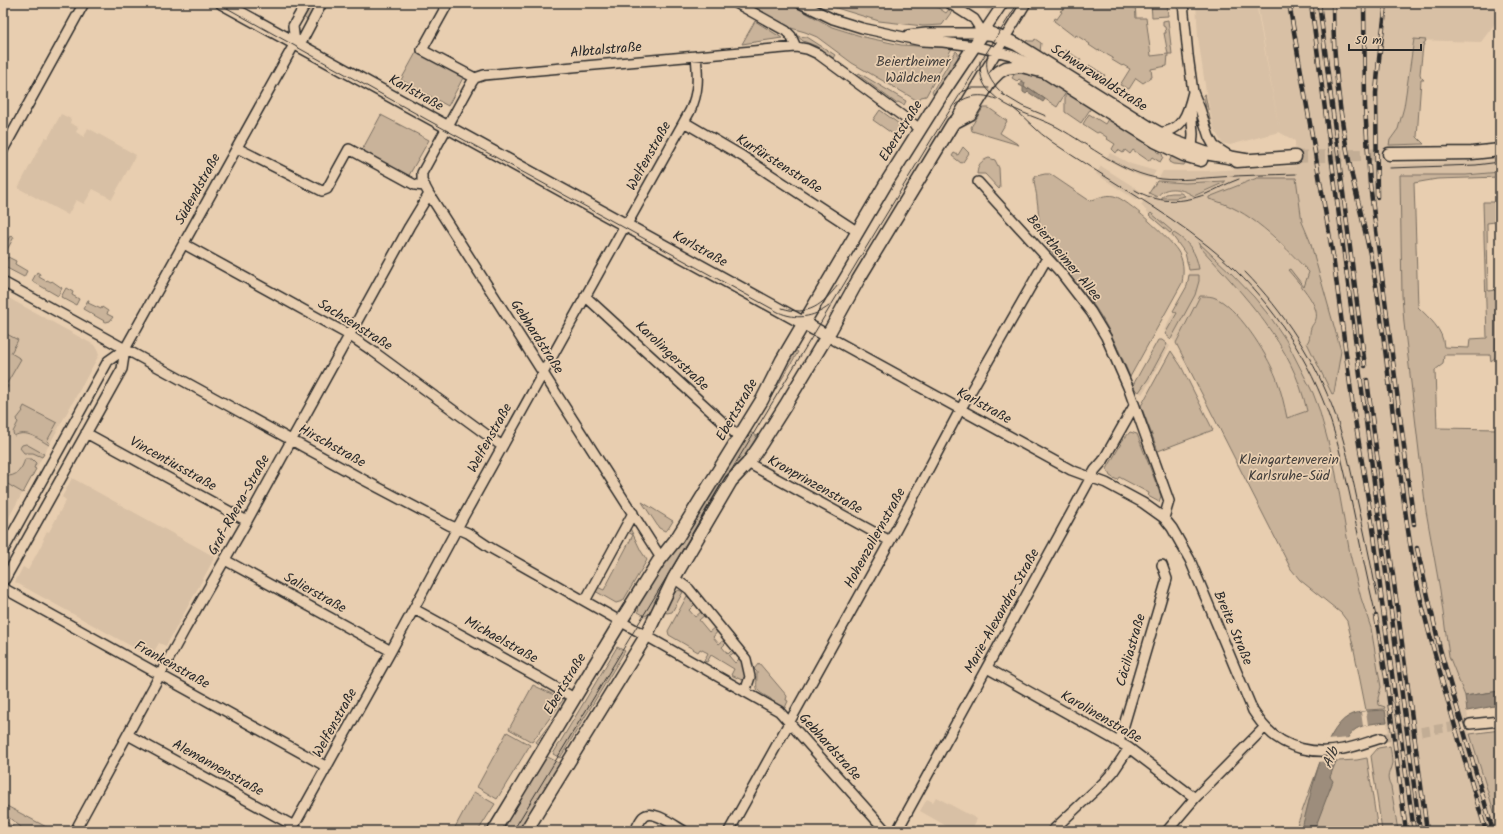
<svg xmlns="http://www.w3.org/2000/svg" width="1503" height="834" font-family="Kalam,sans-serif">
<rect width="100%" height="100%" fill="#e8ceb0"/>
<filter id="ink" filterUnits="userSpaceOnUse"><feTurbulence type="fractalNoise" baseFrequency=".025" numOctaves="2"/><feDisplacementMap in="SourceGraphic" scale="8" xChannelSelector="R" yChannelSelector="G"/><feConvolveMatrix kernelMatrix="1 2 1 2 8 2 1 2 1" color-interpolation-filters="sRGB"/></filter>
<g filter="url(#ink)">
<path fill="#d8c0a5" fill-rule="evenodd" d="M976,3H995L989,12Z
M1196,3H1256L1279,128L1257,3H1500V21L1496,22L1481,42L1414,40L1404,107L1398,129L1390,140L1389,146L1390,164L1500,160V172L1466,175H1400L1420,457L1426,511L1440,590L1449,656L1465,696L1470,734L1500,831H1398L1391,787L1388,782V775L1392,762L1385,707L1379,705L1378,698L1381,687L1371,628L1361,598L1350,554L1334,463L1319,409L1313,393L1286,340L1271,318L1254,297L1215,257L1200,247L1248,300L1267,326L1291,364L1304,397L1307,411L1287,419L1276,375L1249,329L1229,306L1213,297L1200,296L1176,343L1164,330L1188,283L1189,264L1185,253L1178,243L1151,216L1141,205L1149,193L1154,197L1165,199L1182,197L1189,193L1194,196L1225,182V181L1185,183L1157,181L1163,171H1205L1296,166L1295,141L1279,132L1230,145L1222,143L1214,129L1206,92L1198,37ZM1257,178L1296,179L1302,222L1310,241L1326,299L1332,394L1307,343L1309,340L1311,327L1316,319V310L1303,288L1305,287L1309,272L1260,225L1241,211L1223,203L1209,199V197Z
M61,114L71,119L70,123L78,127L76,132L84,137L88,128L136,155L112,199L93,189L84,204L76,200L68,215L18,188L45,137L48,138Z
M1110,153L1131,164L1156,171L1151,179L1139,176L1105,159Z
M1101,166L1142,192L1136,200L1096,174Z
M3,295L96,346L99,355L3,528Z
M1162,340L1170,346L1151,380L1142,394L1135,389Z
M72,478L215,557L166,646L159,643L151,657L15,582L23,567L28,570L44,540L43,539L47,531L49,532L66,500L62,497Z
M936,797L977,819L971,831H955L920,811L927,799L933,802Z"/>
<path fill="#c9b39a" stroke="#7a6f62" d="M311,3H319L309,21L303,17Z
M746,3H788L832,27L864,37L901,45L952,48L926,96L921,97L918,101L852,63L817,37L805,32L791,28Z
M820,3H931L946,13L950,8L953,10L942,25L923,26L879,21Z
M1066,3H1135L1136,18H1146L1151,56L1168,54L1164,33H1166L1165,27L1163,26V21L1168,20L1172,54H1168L1167,66L1151,69L1152,77L1143,83L1136,78L1129,89L1120,85L1130,69L1123,65L1122,66L1112,60L1113,58L1099,50L1098,51L1089,45L1090,44L1076,35L1075,37L1054,21L1055,18L1057,19L1062,12L1060,11L1062,10Z
M1151,3H1167L1168,16L1152,17Z
M755,21L782,38L742,44Z
M797,36L807,37L835,55L833,58L816,46L803,41Z
M1035,39L1041,43L1040,52L1026,43L1027,40L1028,41H1034Z
M1414,39L1426,40L1423,46L1420,74L1421,77L1424,80H1421L1417,137L1424,144L1389,145L1390,140L1398,129L1404,107Z
M1065,50L1081,60L1078,64L1063,54Z
M417,51L464,76L448,106L401,80Z
M956,51L958,53V61L934,95L932,92Z
M1089,65L1105,75L1102,79L1086,69Z
M1017,70L1037,74L1091,108L1081,123L1065,112V94L1057,107L1029,88L1028,90L1024,87L1022,81L1019,79L1017,81L1012,78Z
M859,73L906,101L904,105L898,102L896,103L858,75Z
M1126,93L1145,105L1144,108L1124,96Z
M1205,94L1212,129L1210,130L1203,108L1206,107L1203,95Z
M983,108H989L1007,121L1000,133L1019,145L972,131L971,127Z
M880,110L906,129L900,139L873,120Z
M1089,114L1105,124L1108,119L1158,150L1157,152L1162,154L1163,157L1160,162L1152,157L1149,161L1133,150L1130,154L1125,150L1123,153L1118,150L1116,153L1112,149L1115,144L1107,139L1108,138L1099,132L1097,133L1083,124Z
M381,115L429,140L408,177L361,152Z
M963,147L969,153L963,162L961,163L952,156L954,153L958,155Z
M1172,155L1186,161L1184,165L1173,164L1169,162Z
M989,158L995,160L999,168L1000,188L999,189L985,174H977C978,165 980,161 989,158Z
M1500,172V177L1437,179L1414,183L1418,307C1430,319 1443,329 1444,347L1469,348L1470,339L1487,338L1483,202H1495V222L1487,223L1488,291L1496,290V357L1491,361L1490,355H1444L1443,364L1435,370L1437,428L1500,429V691L1465,696L1449,656L1440,590L1426,511L1404,323L1402,295L1400,175H1466Z
M1045,174H1050L1090,201C1098,198 1105,194 1114,196C1127,199 1169,238 1177,250C1184,260 1184,271 1182,283L1130,377C1120,352 1109,327 1093,304C1078,282 1050,258 1042,233C1038,222 1039,211 1037,200C1037,193 1034,186 1034,179L1036,176Z
M1257,178H1296L1302,222L1310,241L1341,351L1334,393L1332,394L1307,343C1311,338 1309,333 1311,328C1312,325 1315,322 1316,319C1320,305 1297,281 1288,270L1290,269L1304,287L1309,272C1280,242 1250,209 1209,199V197Z
M1157,181L1185,183L1225,181V182L1194,196C1183,189 1166,184 1157,197L1149,193Z
M1172,193H1181L1185,196L1175,198H1161L1166,194Z
M1151,213L1172,231L1170,233L1149,215Z
M1174,233C1189,242 1196,252 1199,269L1189,270L1185,253L1172,235Z
M10,236L14,237L3,257V249Z
M1198,242L1231,273L1254,297L1271,318L1286,340L1313,393L1319,409L1334,463L1350,554L1361,598L1371,628L1381,687L1378,698L1379,705L1385,707L1384,709L1366,710L1353,645L1347,621L1341,613L1300,580L1291,569L1176,343L1200,296C1204,296 1209,296 1213,297C1236,304 1267,354 1276,377C1281,390 1284,404 1287,418L1307,411C1293,345 1244,295 1200,247Z
M8,257L16,261L15,264L27,271L24,277L3,266Z
M37,272L40,274L39,277L46,281L47,280L51,282L52,281L62,288L58,296L32,281Z
M1189,275H1199V281L1195,295L1171,339L1165,334L1177,313L1173,311L1187,286Z
M66,288L73,292L72,295L79,299L76,305L61,297Z
M88,300H89L88,303L101,309L102,307L108,311L107,314L113,317L110,321L106,322L83,309Z
M3,332L18,340L11,353L21,359L6,385L8,386L4,394Z
M1158,340H1162L1167,344L1148,379L1139,392L1135,389L1133,385Z
M793,349L798,352L750,432L757,436L751,446L652,612L645,616L638,612L639,605Z
M1171,351L1181,366L1213,430L1158,451L1141,406Z
M24,406L57,423L47,441L50,443L49,445C38,439 27,429 14,436L13,432L18,422L16,420L23,411L22,410Z
M1130,432L1137,434L1161,496L1159,502L1148,496L1149,493L1119,477L1117,480L1110,476L1107,469L1123,440Z
M26,444L44,454L42,457L33,453H24L20,448L22,445Z
M25,459H32L36,463L34,468L36,469L23,493L4,482L3,479L5,476C17,477 22,469 25,459Z
M642,502L673,521L668,529L665,531L659,528Z
M629,526L641,551L647,560L623,601L616,603L595,591L597,587L604,590L633,535L626,531Z
M679,590L683,592L672,612L667,613L665,612L674,593Z
M687,596L695,604L689,610L695,617L702,611L705,615L699,620L709,632L715,627L718,631L713,637L719,644L725,639L727,642L722,647L728,654L733,649L735,652L729,656L735,663L740,658C745,665 746,670 744,678L742,680L731,675L734,669L711,655L707,662L704,661L708,653L700,649L698,652L669,635L668,631Z
M617,647L625,651L560,758L553,754Z
M759,663L787,696L786,700L788,701L785,708L772,702L771,699C753,689 757,691 757,672L754,669Z
M533,685L554,695L556,692L562,697L563,700L532,742L509,729Z
M562,708L540,745L536,742Z
M1500,730V814L1497,819L1500,820V831L1470,734Z
M507,732L530,745L497,799L477,787Z
M1390,746C1391,751 1392,758 1392,763C1390,773 1385,776 1391,787L1398,831H1382L1371,756L1378,748Z
M544,755L563,765L523,831H499Z
M1367,758L1378,831H1295L1320,762L1357,760Z
M474,792L495,804L478,831H453Z
M3,804L54,831H26L3,813Z
M3,819L18,831H3Z"/>
<path fill="#9d8d7b" stroke="#6f665b" d="M1022,81L1025,83L1024,87L1028,90L1029,88L1045,99L1043,102L1028,92L1026,94L1023,92V87L1019,85Z
M1500,691V705L1467,711L1465,696Z
M1385,710L1387,722C1377,723 1364,724 1356,729C1344,737 1335,764 1330,777L1333,781L1314,831H1301C1310,802 1321,731 1349,716C1360,710 1373,711 1385,710Z"/>
<path fill="#e8ceb0" d="M1366,711L1368,725L1363,726L1361,712Z
M1349,738L1339,760L1318,762L1326,740Z"/>
<g fill="none" stroke-linecap="round" stroke-linejoin="round">
<path stroke="#c2ad95" stroke-width="9" stroke-dasharray="9 4.5" stroke-linecap="butt" d="M1381,738L1470,724"/>
<path stroke="#c2ad95" stroke-width="12" stroke-dasharray="12 6" stroke-linecap="butt" d="M1295,157L1389,154"/>
<g stroke="#2b2b2b" stroke-width="12">
<path id="minor" d="M448,3L422,50L475,78
M736,3L786,31L791,36L796,47
M800,3L833,19L862,28L922,41L943,42L974,46L1011,55L1036,66
M949,3L974,19L983,33
M1183,3L1188,55L1193,92L1200,109L1209,137L1214,146L1228,155
M983,33L1003,3
M908,35L926,33H983
M295,43L293,26L306,3
M1191,107L1193,134L1192,149L1194,154
M684,122L742,156L858,232
M954,122L1026,3
M1158,133C1183,131 1188,113 1193,92
M237,148L322,191L327,189L349,149L415,185L425,186
M3,150L84,3
M978,182L1061,273L1091,312L1106,337L1128,387L1169,501L1164,518
M184,244L349,335L374,352L502,446
M3,282L364,480L449,525L468,533L489,547L779,711L886,831
M585,296L739,437
M827,336L1071,470L1106,483L1143,503L1164,518L1172,528L1190,560L1253,711C1257,717 1261,723 1266,728C1285,749 1316,755 1343,749C1356,747 1368,742 1381,738
M86,433L247,521
M748,463L890,541
M3,551L108,361L125,349
M661,558L429,194L422,181V173L472,82L475,78L484,75L796,47L807,49L818,54L920,129
M225,560L391,651
M674,578L689,589L746,659L750,677L745,692
M3,580L5,579L122,369L125,349L295,43L303,39L322,3
M3,588L327,767
M585,601L633,513
M414,609L536,676L574,698
M987,668L1129,748L1195,798
M1470,724L1500,721
M128,735L294,826
M1119,742L1167,579L1162,565
M75,831L185,629L247,521L409,227L429,194
M291,831L391,651L461,521L624,227L627,224L690,111C699,92 698,76 696,56
M635,831C637,827 640,820 643,817C652,808 675,826 684,831
M729,831L890,541L959,412L1047,258
M897,831L1095,470L1103,461L1134,406
M1052,831L1103,783L1113,772L1129,748
M1167,831L1195,798L1265,727"/>
</g>
<g stroke="#2b2b2b" stroke-width="15">
<path id="major" d="M222,3L827,336
M1389,154L1472,153L1500,150
M1237,161L1295,157
M494,831L621,621L658,562L677,538L762,400L782,360L888,180L944,91L983,33L992,34L1016,44L1150,128L1175,142L1205,153L1245,160
M526,831L646,636L674,578L731,481L748,463L759,447L785,406L830,331L858,280L953,123L970,114L991,80L999,72L1006,68L1021,66L1045,72L1155,141L1184,155L1201,160"/>
</g>
<use href="#minor" stroke="#e8ceb0" stroke-width="9"/>
<use href="#major" stroke="#e8ceb0" stroke-width="12"/>
<path stroke="#2b2b2b" stroke-width="1" d="M218,3L424,118L778,312C796,320 813,318 829,306
M988,53C983,73 992,85 1007,97
M980,61C980,73 981,83 990,92C1008,111 1034,115 1057,127C1091,146 1121,173 1162,179C1181,181 1201,178 1220,177C1245,175 1270,175 1296,174
M960,93L971,88H989
M1002,94L1022,106L1046,116
M955,105C967,95 981,93 996,99
M1012,107C1026,118 1037,132 1052,142C1103,177 1159,207 1208,246C1258,286 1298,340 1322,398C1336,431 1343,465 1351,500C1359,539 1367,578 1376,616
M1390,168L1476,165L1500,162
M1135,190C1157,203 1181,204 1206,194C1217,189 1228,183 1239,179
M1245,272C1284,312 1316,361 1335,414C1345,442 1351,471 1357,499C1364,531 1371,563 1377,595
M782,308C809,317 822,305 838,285
M513,831L933,137L1018,3"/>
<g stroke="#2b2b2b" stroke-width="4.5">
<path id="rail" d="M1289,3L1333,256L1353,407L1374,535L1382,603L1414,831
M1311,3L1420,831
M1319,3L1365,366
M1333,3C1333,61 1340,119 1352,176C1361,214 1371,252 1377,292C1392,387 1398,483 1416,578C1423,614 1434,649 1443,684C1457,734 1471,782 1486,831
M1364,3L1365,107L1370,184L1414,524
M1377,197L1376,93L1379,59L1386,3
M1367,380L1427,831
M1417,548L1440,649L1493,831
M1376,616L1386,677L1406,831"/>
</g>
<use href="#rail" stroke="#e8ceb0" stroke-width="3" stroke-dasharray="9" stroke-linecap="butt"/>
</g>
</g>
<g text-anchor="middle" dominant-baseline="central" stroke-width="3.5" stroke-linejoin="round" paint-order="stroke">
<g font-size="14" fill="#2b2b2b" stroke="#e8ceb0">
<text transform="translate(606 50) rotate(-5)">Albtalstraße</text>
<text transform="translate(1099 78) rotate(33)">Schwarzwaldstraße</text>
<text transform="translate(416 93) rotate(29)">Karlstraße</text>
<text transform="translate(901 131) rotate(-58)">Ebertstraße</text>
<text transform="translate(649 156) rotate(-61)">Welfenstraße</text>
<text transform="translate(779 164) rotate(32)">Kurfürstenstraße</text>
<text transform="translate(198 189) rotate(-61)">Südendstraße</text>
<text transform="translate(700 249) rotate(29)">Karlstraße</text>
<text transform="translate(1064 258) rotate(50)">Beiertheimer Allee</text>
<text transform="translate(355 325) rotate(32)">Sachsenstraße</text>
<text transform="translate(537 337) rotate(57)">Gebhardstraße</text>
<text transform="translate(672 356) rotate(43)">Karolingerstraße</text>
<text transform="translate(984 406) rotate(29)">Karlstraße</text>
<text transform="translate(737 410) rotate(-60)">Ebertstraße</text>
<text transform="translate(490 438) rotate(-61)">Welfenstraße</text>
<text transform="translate(332 446) rotate(29)">Hirschstraße</text>
<text transform="translate(173 464) rotate(29)">Vincentiusstraße</text>
<text transform="translate(815 485) rotate(29)">Kronprinzenstraße</text>
<text transform="translate(239 505) rotate(-61)">Graf-Rhena-Straße</text>
<text transform="translate(875 538) rotate(-61)">Hohenzollernstraße</text>
<text transform="translate(315 593) rotate(29)">Salierstraße</text>
<text transform="translate(1002 611) rotate(-61)">Marie-Alexandra-Straße</text>
<text transform="translate(1233 628) rotate(67)">Breite Straße</text>
<text transform="translate(501 640) rotate(29)">Michaelstraße</text>
<text transform="translate(1131 650) rotate(-74)">Cäciliastraße</text>
<text transform="translate(172 665) rotate(29)">Frankenstraße</text>
<text transform="translate(565 684) rotate(-59)">Ebertstraße</text>
<text transform="translate(1101 717) rotate(30)">Karolinenstraße</text>
<text transform="translate(335 723) rotate(-61)">Welfenstraße</text>
<text transform="translate(830 747) rotate(48)">Gebhardstraße</text>
<text transform="translate(218 768) rotate(29)">Alemannenstraße</text>
</g>
<g font-size="14" fill="#433f3c" stroke="#e8ceb0">
<text x="913" y="62">Beiertheimer<tspan x="913" dy="16">Wäldchen</tspan></text>
<text x="1289" y="460">Kleingartenverein<tspan x="1289" dy="16">Karlsruhe-Süd</tspan></text>
</g>
<g font-size="15" font-style="italic" fill="#423f3b" stroke="#e8ceb0">
<text transform="translate(1331 758) rotate(-66)">Alb</text>
</g>
</g>
<rect width="1503" height="834" fill="none" stroke="#e8ceb0" stroke-width="16"/>
<rect x="8" y="8" width="1487" height="818" fill="none" stroke="#2b2b2b" stroke-width="1.5" filter="url(#ink)"/>
<path d="M1349 44v6h72v-6" fill="none" stroke="#2b2b2b" stroke-width="2"/>
<text x="1355" y="44" font-size="12" fill="#2b2b2b" stroke="#e8ceb0" stroke-width="3" paint-order="stroke">50 m</text>
</svg>
